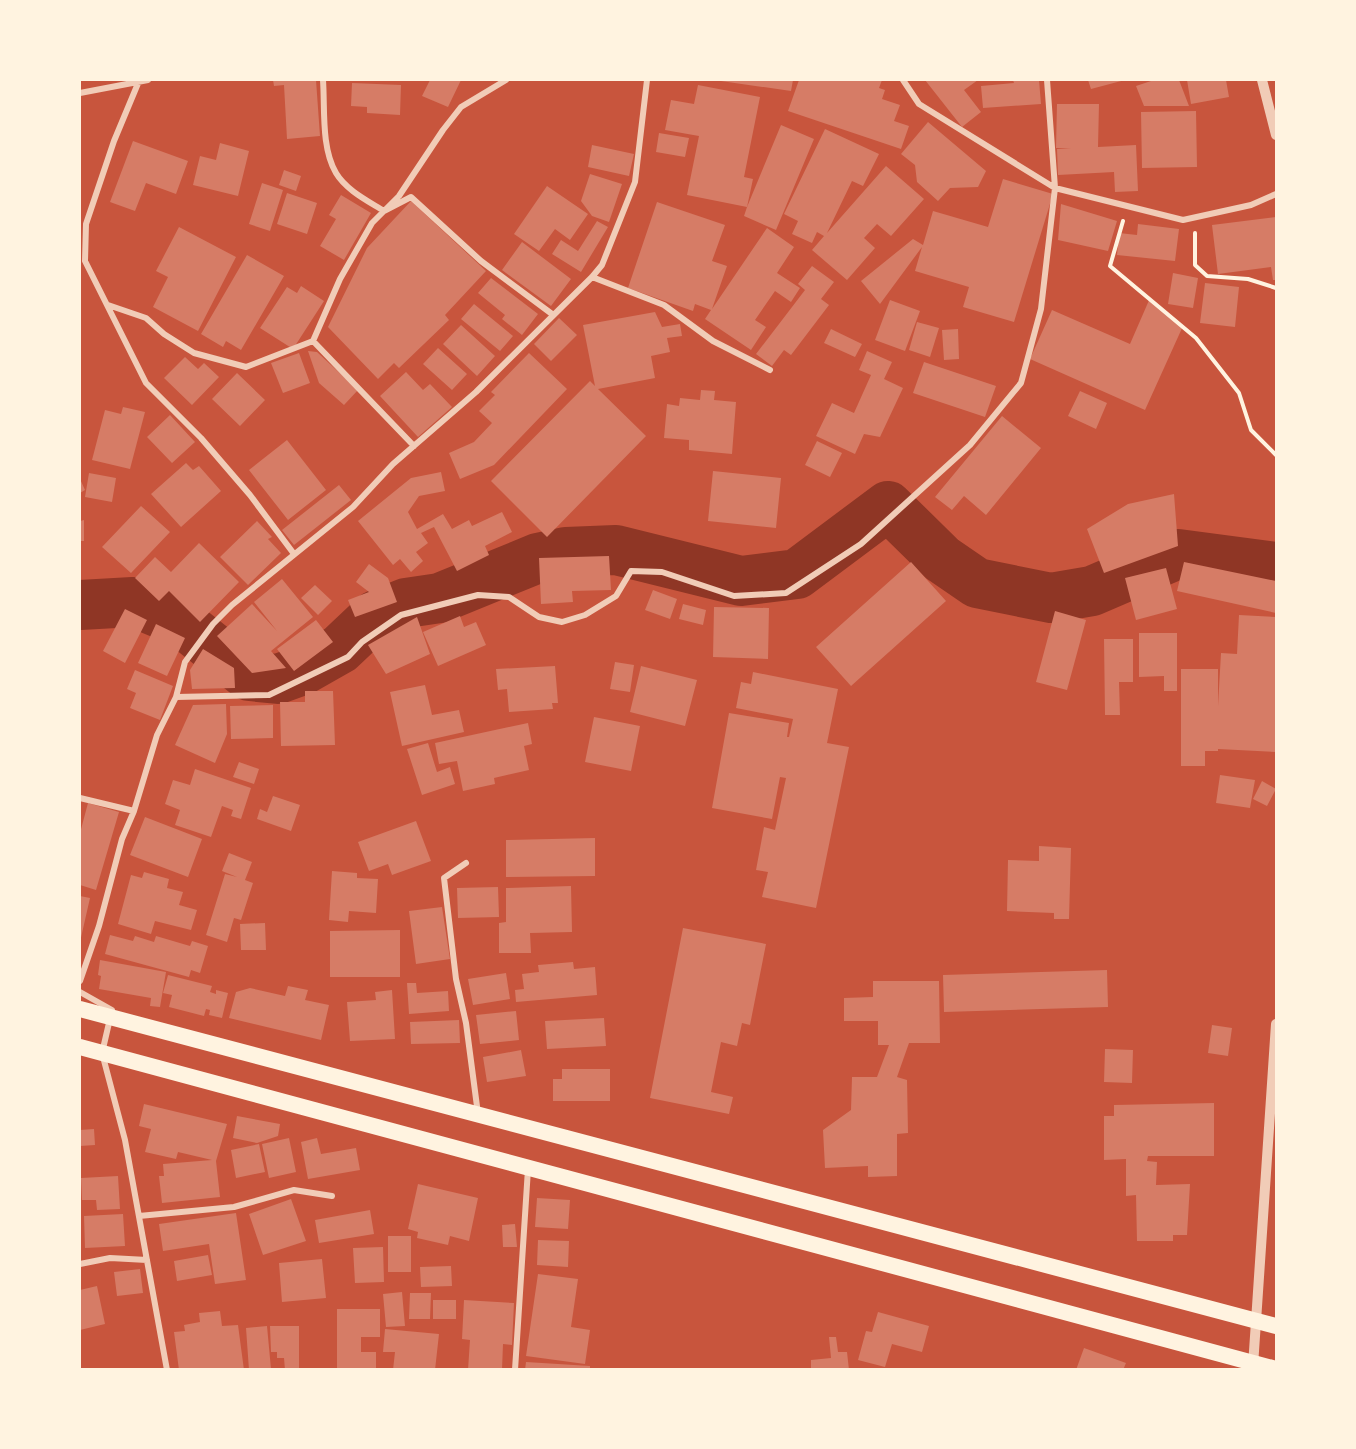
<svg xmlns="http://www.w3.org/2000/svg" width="1356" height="1449" font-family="'DejaVu Sans',sans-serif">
<rect width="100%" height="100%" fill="#c8553d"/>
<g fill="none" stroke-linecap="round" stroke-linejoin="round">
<path stroke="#8f3625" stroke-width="50" d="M80,605L133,602L181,622L249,676L278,679L303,670L340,649L376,615L406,603L440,598L538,558L566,552L616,550L741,581L797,574L888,506L942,559L977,583L1051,598L1092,591L1178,554L1276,567"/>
</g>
<path fill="#d67c66" d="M273,80H316L320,136L287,139L284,85L274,86Z
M430,80H461L448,107L422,96Z
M714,80H793L791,91Z
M799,80H882L879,88L885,90L882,99L900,105L894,121L909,126L901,149L788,111Z
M925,80H978L964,90L981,112L962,127Z
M1013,80H1039L1041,104L983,108L981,86L1014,83Z
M1088,80H1125L1091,89Z
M1154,80H1179L1189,106H1144L1136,86Z
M1187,80H1226L1229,97L1191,104Z
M352,83L401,85L400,115L367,113V107L351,106Z
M698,85L760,97L744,177L753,179L747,207L781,125L814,139L776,230L744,216L747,207L687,195L699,136L665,130L671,100L694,104Z
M1057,104H1099L1098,147L1136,145L1138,191L1115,192L1114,172L1058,175L1057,149L1071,148H1056Z
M1196,111L1197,167L1142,168L1141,112Z
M928,122L986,171L978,187L950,188L938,201L917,182L915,165L901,154Z
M825,129L879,154L863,186L852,181L827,233L886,166L924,199L891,236L877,224L864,238L875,248L847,280L812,250L824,236L817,232L812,243L792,234L798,221L784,214Z
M659,133L689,138L685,157L656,152Z
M133,141L188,161L176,194L146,183L135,211L110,202Z
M220,143L249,151L238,196L193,185L200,156L216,160Z
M592,145L634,154L629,176L588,167Z
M284,170L301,176L296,191L279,185Z
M590,174L622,184L609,222L592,216L581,201Z
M1003,179L1053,194L1014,322L963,307L969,287L915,271L922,247L880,304L861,281L913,239L923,245L933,211L988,227Z
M262,183L283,190L270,231L249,224Z
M547,186L588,214L570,240L555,229L539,251L514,234Z
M287,193L317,203L307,234L277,224Z
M341,195L371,213L344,260L320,246L336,219L329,215Z
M411,201L486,271L445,315L449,320L399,368L394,363L378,379L328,327L367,248Z
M657,202L725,225L712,261L727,266L712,309L767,228L794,247L777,273L800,288L791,302L775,291L755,320L766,327L751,350L705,319L711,310L695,304L693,311L628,288Z
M1061,204L1117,221L1108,251L1058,240Z
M1276,217V280H1273L1271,267L1218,274L1212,225Z
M597,221L608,227L581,272L552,254L561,240L578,251Z
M1138,224L1179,229L1175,261L1117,255L1119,233L1137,235Z
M179,227L236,257L198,331L153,307L168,277L156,271Z
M522,242L571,279L551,306L502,270Z
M247,255L284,276L241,350L226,341L223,347L201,334Z
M812,266L834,282L821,299L829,305L791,355L784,350L772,366L756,354L805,290L798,284Z
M1173,273L1198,278L1193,308L1168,304Z
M491,278L538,314L522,335L502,319L505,315L478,293Z
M1205,283L1239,287L1235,327L1200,323Z
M301,286L324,301L293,349L260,328L287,287L297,293Z
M1150,298L1183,326L1145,410L1030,359L1052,310L1130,344Z
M890,300L920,311L905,351L875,340Z
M474,304L513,336L500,351L461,319Z
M655,312L662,327L680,324L682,336L667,338L670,352L651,356L655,378L598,389L646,436L547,537L491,481L590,381L595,386L583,325Z
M559,318L577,335L551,361L534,344Z
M917,322L939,328L930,357L909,350Z
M461,325L495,356L477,376L443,344Z
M831,329L862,344L855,357L824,343Z
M958,329L959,359L944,360L942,330Z
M438,348L467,374L452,390L423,364Z
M308,351L317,352L358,390L344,405L319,383Z
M867,351L892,362L884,379L903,388L880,437L864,434L855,454L816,436L832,403L854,413L871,375L859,370Z
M299,353L310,383L283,393L271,363Z
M529,353L567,389L494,465L460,479L449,453L474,442L492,423L479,411L495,395L491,392Z
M185,357L198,369L204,363L219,377L192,405L164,378Z
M924,362L996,386L985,417L913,393Z
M406,372L423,390L430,384L452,407L418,437L380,396Z
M237,373L265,400L240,426L212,399Z
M701,390L715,391L714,400L736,402L732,454L689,450V440L664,438L667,404L679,406L680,398L700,400Z
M1080,391L1107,403L1096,429L1068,416Z
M123,407L145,412L130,469L92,460L105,410L121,414Z
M170,415L195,442L172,463L147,437Z
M1002,416L1041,448L986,515L964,496L952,510L935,497Z
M287,440L326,490L288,520L249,470Z
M817,441L842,453L830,477L805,465Z
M186,463L193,470L199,466L221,491L181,527L151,494Z
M713,471L781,478L776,528L708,521Z
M441,472L445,491L419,496L408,512L417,529L443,514L452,529L469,520L472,526L502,512L512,532L485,546L489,555L457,571L434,527L421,533L428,543L416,552L423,561L411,572L400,559L393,565L358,521L411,478Z
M89,473L116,478L112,502L85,497Z
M80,479L85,490L80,493Z
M339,485L351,500L294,545L282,530Z
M1174,494L1178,546L1104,573L1087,529L1128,504Z
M141,506L170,532L131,573L102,547Z
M84,520V541H80V521Z
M257,521L272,537L268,539L281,553L248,585L220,557Z
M199,543L239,582L200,622L169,591L159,601L135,578L155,557L171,572Z
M609,556L611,590L572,591L573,602L541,604L539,558Z
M911,562L946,601L851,686L816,647Z
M1184,562L1276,581V613L1177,591Z
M369,564L388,578L397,602L355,617L348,600L369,592L356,582Z
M1166,568L1177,609L1136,620L1125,578Z
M282,579L313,617L271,651L286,668L252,673L217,636L252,604L277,631L254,602Z
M315,585L332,601L318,615L301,598Z
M653,590L677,599L670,619L645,610Z
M683,604L706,610L703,625L679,619Z
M714,607L769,608L768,659L713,657Z
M125,609L147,620L125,663L103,651Z
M1055,611L1086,620L1067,690L1036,682Z
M1239,615L1276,617V752L1218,749V751H1205V766H1181V669H1218V706L1221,653L1237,654Z
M460,616L464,627L476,622L486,645L438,666L423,632Z
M417,617L430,654L386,674L368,645Z
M316,620L333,642L294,671L277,649Z
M156,624L185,638L167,676L138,663Z
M1139,633H1177V691H1164V676L1139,677Z
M1104,639H1133V682H1119L1120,715H1105Z
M203,649L234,668L235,688L192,689L190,670Z
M615,662L634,665L630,692L610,689Z
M555,666L558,703H552L553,709L509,712L507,689L498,690L496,669Z
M641,666L697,680L685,726L630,712Z
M135,670L173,686L160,720L130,708L136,693L127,689Z
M753,672L838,689L827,743L849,747L816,908L762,897L768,872L756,870L764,827L775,830L786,778L780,777L772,819L712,808L729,713L789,723L787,737H789L793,719L736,708L741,682L751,684Z
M425,685L432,715L459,710L464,732L402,746L390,692Z
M305,691H333L335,745L281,746L280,702H305Z
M226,704L227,734L215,763L175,745L193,705Z
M273,705V738L231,739L230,706Z
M594,717L640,726L631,771L585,762Z
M528,723L532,744L524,746L529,770L494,778L495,784L463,791L457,761L439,764L435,743Z
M428,743L437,772L450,767L455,784L422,795L407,749Z
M239,762L259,769L254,784L233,777Z
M195,769L251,788L241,819L231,816L233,810L222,806L211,837L175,825L180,810L165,804L173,780L190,785Z
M1220,775L1255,780L1250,808L1216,803Z
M1262,781L1276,789L1267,806L1253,799Z
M273,796L300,805L291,831L257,819L260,809L267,812Z
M88,803L119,812L96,890L80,885V833Z
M145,817L202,839L188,877L130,855Z
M416,821L431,861L392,875L388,864L369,871L358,842Z
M595,838V876L506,877V840Z
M1039,846L1071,848L1069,919H1054V913L1007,911L1008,860L1039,861Z
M229,853L252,862L245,880L253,883L241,920L234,918L227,942L206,935L225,874L237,877L222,871Z
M332,871L357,873V878L378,879L376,913L349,911L348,922L329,920Z
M144,872L169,879L167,888L183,892L179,905L197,910L191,930L155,921L151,934L118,924L131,875L142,878Z
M571,886L572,932L530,933L531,953H499V923L506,922V888Z
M498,887L499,917L458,918L457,888Z
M80,896L90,898L80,942Z
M442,907L450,959L416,964L409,911Z
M265,923L266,950H241L240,924Z
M683,928L766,944L750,1025L742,1023L737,1046L721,1042L711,1092L733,1097L729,1114L650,1098Z
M400,930V977H330V931Z
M110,935L133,941L135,936L154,942L156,936L190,946L192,941L208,946L200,973L191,970L189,977L105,954Z
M100,960L166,972L160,1007L150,1006L151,998L99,989L101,976L98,975Z
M573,962L574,969L595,967L597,995L516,1002L515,990L524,989L522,974L539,972L538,965Z
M1107,970L1108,1007L944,1012L943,975Z
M506,973L510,999L473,1005L468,979Z
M168,975L212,986L210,992L216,994V990L228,993L222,1018L209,1015L210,1010L206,1009L204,1016L169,1007L172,995L163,993Z
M873,981H939L940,1043H909L897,1077L907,1080L908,1133L897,1134V1176L868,1177V1166L825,1168L823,1130L851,1110L852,1077H877L889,1045H878V1021H844V998L873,997Z
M407,983H416L417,993L448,991L449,1011L409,1014Z
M288,986L308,990L305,1000L329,1005L321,1040L229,1018L236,992L250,988L285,996Z
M392,990L395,1039L350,1041L347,1002L376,1000L375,992Z
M516,1011L519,1040L480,1044L476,1015Z
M604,1018L606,1046L547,1049L545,1021Z
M459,1020L460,1043L411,1044L410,1022Z
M1212,1025L1232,1028L1228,1056L1208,1053Z
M1105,1049L1133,1050L1132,1083L1104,1082Z
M521,1050L526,1076L487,1082L483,1057Z
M562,1069H610V1101H553V1079H562Z
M1214,1103V1156H1148L1147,1161L1157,1162L1156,1185L1190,1184L1187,1235H1173V1241H1137L1136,1195L1126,1196V1159L1104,1160V1116H1114V1105Z
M144,1104L227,1124L216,1161L220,1197L162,1203L159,1176H164L163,1164L212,1160L178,1152L176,1159L145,1152L151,1129L139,1126Z
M237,1116L280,1124L278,1136L257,1143L233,1138Z
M94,1129L95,1145L80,1146V1130Z
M289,1138L296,1172L269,1178L262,1144Z
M317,1138L321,1154L356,1148L360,1170L308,1179L301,1142Z
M259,1144L265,1172L236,1178L231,1150Z
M118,1176L120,1209L97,1210L96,1200H82L81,1178Z
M418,1184L478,1198L469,1241L450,1236L448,1245L417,1238L418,1232L408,1229Z
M537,1198L570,1200L568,1229L535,1227Z
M291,1199L306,1241L263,1255L249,1214Z
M370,1210L374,1234L319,1243L315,1220Z
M236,1213L246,1280L215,1284L209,1244L163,1251L159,1224Z
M123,1214L125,1246L85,1248L84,1216Z
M515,1224L517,1247H503L502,1225Z
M388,1236H411V1272H388Z
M538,1240L569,1241L568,1267L537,1265Z
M383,1247L384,1282L355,1283L353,1248Z
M208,1255L212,1275L177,1281L174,1261Z
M322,1259L326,1298L282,1302L279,1263Z
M451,1266L452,1286L421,1287L420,1267Z
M140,1269L143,1293L117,1296L114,1272Z
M538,1274L578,1279L571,1327L590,1330L585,1364L526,1356Z
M97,1286L105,1324L80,1330V1290Z
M402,1292L405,1326L386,1327L383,1294Z
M410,1293H431L430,1319H409Z
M433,1300H456V1319H433Z
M464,1300L514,1303L512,1345L503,1344L502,1370H468L470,1340L462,1339Z
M337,1309H380V1337H361V1352H376V1370H337Z
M220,1311L222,1326L238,1325L244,1370H179L174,1332L185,1331L184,1325L200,1322L199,1313Z
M878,1312L929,1326L922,1352L892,1344L885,1367L858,1360L866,1331L872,1332Z
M267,1326L271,1369L249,1370L246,1328Z
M270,1326H299V1370H285L284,1358H277V1352H271Z
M385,1329L439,1334L435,1370H393L395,1352H383Z
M829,1337H836L838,1352H847L849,1370H811V1360L831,1358Z
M1084,1348L1126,1363L1123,1370H1076Z
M526,1362L590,1366V1370H525Z"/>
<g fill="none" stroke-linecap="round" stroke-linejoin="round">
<path stroke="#fff3e0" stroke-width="4" d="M1123,221L1110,266L1196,338L1239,393L1251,430L1276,455
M1195,233V265L1207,276L1248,279L1276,288"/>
<path stroke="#f1ccb7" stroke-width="6" d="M323,80C325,108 321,148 336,173C346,190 368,201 384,211L411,197L481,261L552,314
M903,80L919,104L1055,188L1183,220L1251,205L1276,194
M139,81L114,141L86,224L85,261L146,383L201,438L250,495L294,554
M80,93L148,80
M592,277L664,305L713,341L770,370
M108,305L146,318L164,334L194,353L246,367L313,341L340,279L372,223L399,196L443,130L461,107L506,80
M313,341L414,446
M176,697L269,695L348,657L362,642L401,615L478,595L509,597L539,617L562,622L585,615L616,596L631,571L662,572L734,596L786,593L861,544L970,445L1021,383L1041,309L1055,188L1047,80
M80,798L134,811
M466,863L444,878L456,979L466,1023L478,1114
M80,981L99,926L122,839L134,811L157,735L176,697L185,662L213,624L232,605L353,507L393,464L476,392L592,277L602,265L635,182L647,80
M80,992L112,1010L102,1053L125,1140L167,1370
M139,1216L234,1207L294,1190L332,1196
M80,1264L110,1258L147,1260
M515,1370L528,1169"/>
<path stroke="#f1ccb7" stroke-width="10" d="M1262,80L1276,135
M1253,1366L1276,1024"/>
<path stroke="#fff3e0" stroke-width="16" d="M80,1009L1276,1326
M80,1047L1276,1369"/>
</g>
<rect width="1356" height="1449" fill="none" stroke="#fff3e0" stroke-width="162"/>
</svg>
